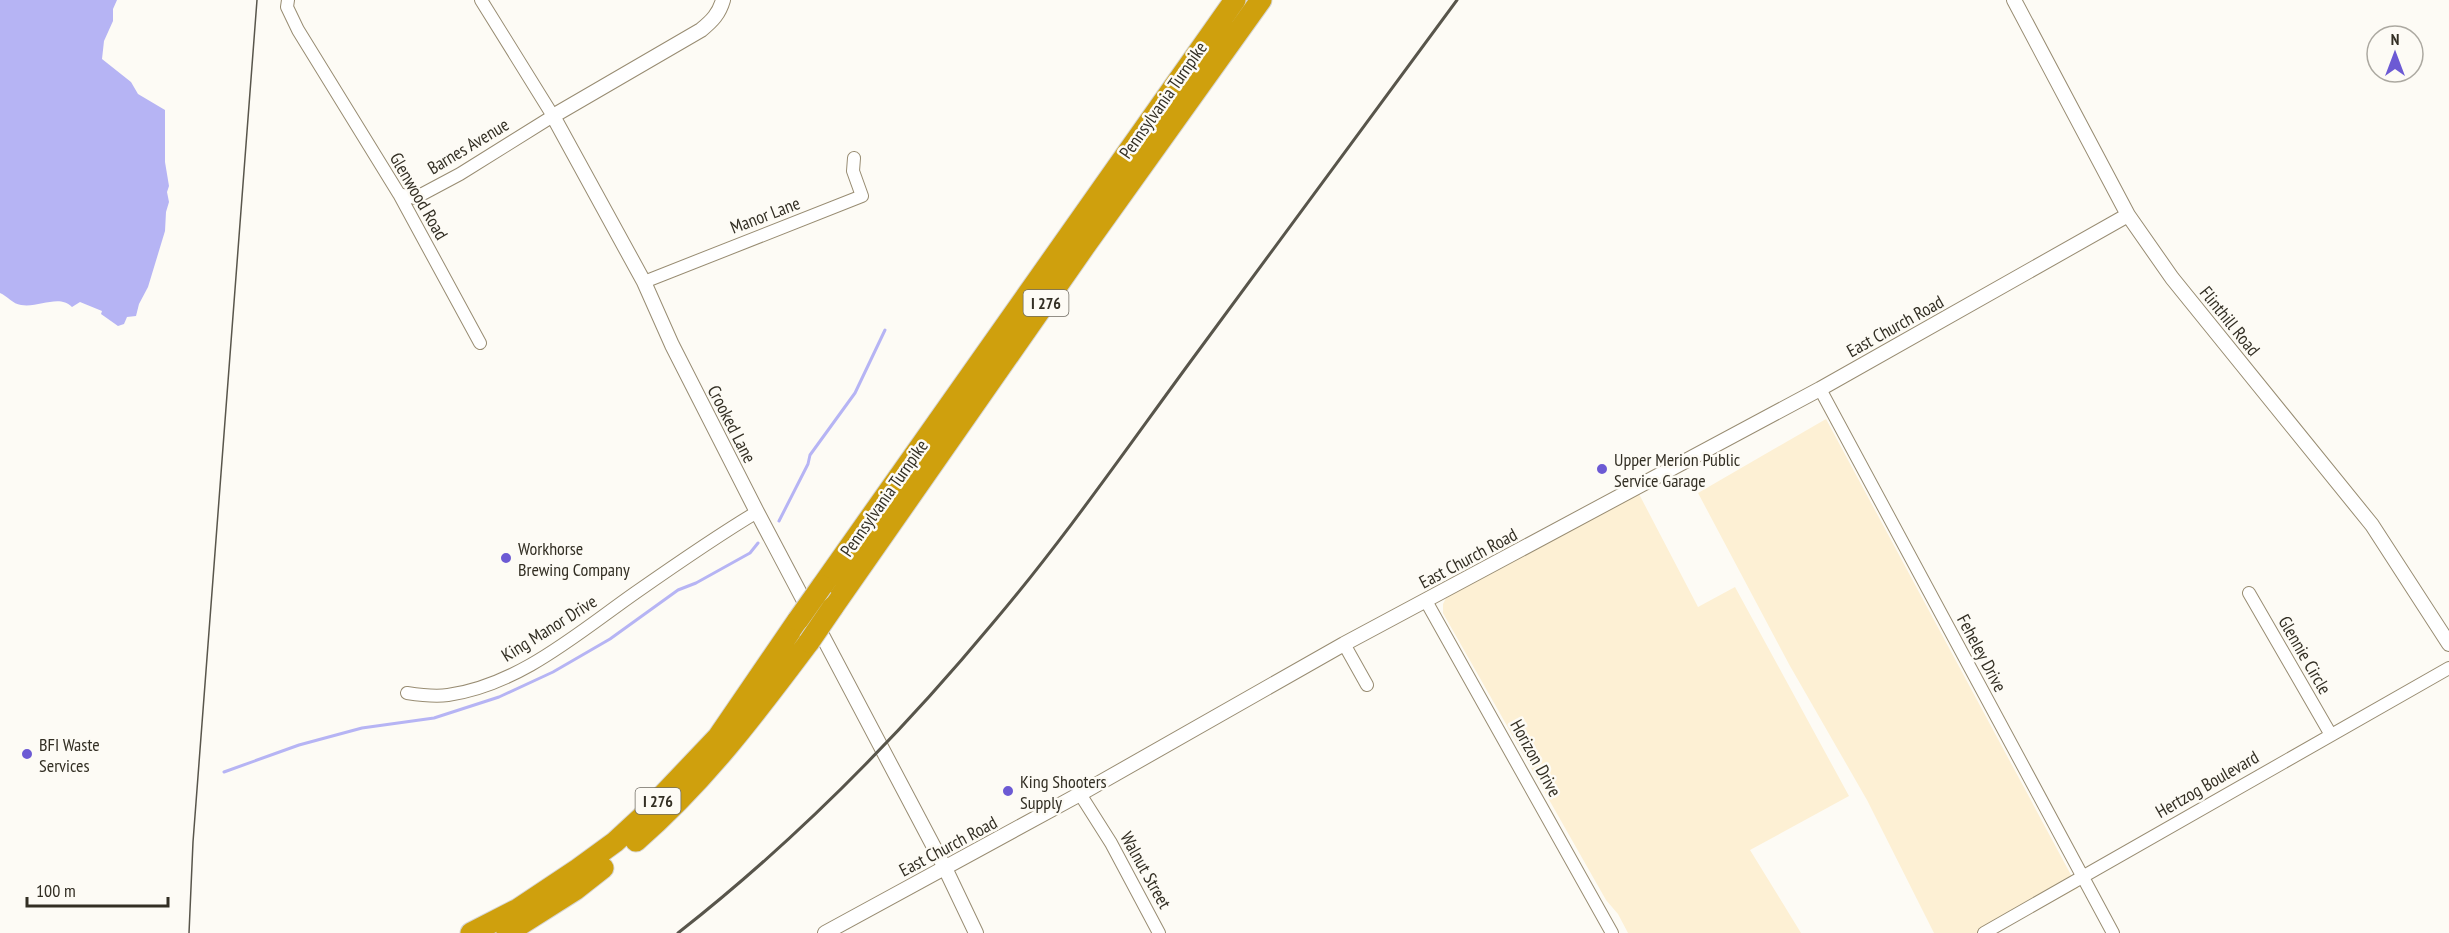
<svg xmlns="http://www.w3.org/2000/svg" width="2449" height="933" font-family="'PT Sans Narrow',sans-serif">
<rect width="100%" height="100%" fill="#fdfbf5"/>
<path fill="#fdf0d4" d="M1826,419L2078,888L1995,933H1934L1867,800L1790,666L1698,493Z
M1639,494L1698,607L1735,587L1849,796L1750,850L1801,933H1628L1618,914L1606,900L1443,613V604L1446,598Z"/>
<path fill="#b6b4f4" d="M0,0H117L113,9V21L104,41L102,59L131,82L138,94L165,110V162L169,186L167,192L169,202L166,212L165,231L148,287L139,304L136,316L127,317L124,324L118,326L101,314L102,311L80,302L72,307C59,294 39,308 21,305C13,304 7,296 0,293Z"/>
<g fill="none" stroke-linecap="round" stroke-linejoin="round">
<path stroke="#b6b4f4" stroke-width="3" d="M779,521L808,464L810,455L855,393L885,330
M224,772L299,745L362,728L434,718L499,697L553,672L610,639L678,590L696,583L750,553L758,543"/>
<g stroke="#988c72" stroke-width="14">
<path id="minor" d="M288,0L287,7L298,30L399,194L480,343
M399,194L415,198L460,174L553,116L481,0
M644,282L862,196L853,171L854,158
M1820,389L2113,933
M2249,593L2331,735
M1426,601L1612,933
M1344,644L1367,685
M407,693C420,695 434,697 448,695C519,685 578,633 635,593C675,565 715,537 757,512
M1080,794L1111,843L1159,933
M1984,933L2449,668"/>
</g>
<g stroke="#988c72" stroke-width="16">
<path id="tertiary" d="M723,0C719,14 712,21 701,30L553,116L644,282L672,345L757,512L945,868L976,933
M2014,0L2128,215L2172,278L2372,525L2449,644
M825,933L1080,794L1344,644L1820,389L2128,215"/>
</g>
<g stroke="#d6d5d3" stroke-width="23">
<path id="motorway" d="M822,586L1235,0
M833,607L1085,246L1261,0
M636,841C705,781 755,714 809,642
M471,933L518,909L578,869L615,842L641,818L718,737L798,620
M507,933L575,890L603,868"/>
</g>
<use href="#minor" stroke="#fff" stroke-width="12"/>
<use href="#tertiary" stroke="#fff" stroke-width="14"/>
<use href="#motorway" stroke="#cfa00d" stroke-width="21"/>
<path stroke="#58554b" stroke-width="1.5" d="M189,933L193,842L257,0"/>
<path stroke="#58554b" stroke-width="3" d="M678,933C794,842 898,737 992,624C1066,537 1131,442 1199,350C1285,233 1372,117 1457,0"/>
<g stroke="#d6d5d3" stroke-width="23" stroke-linecap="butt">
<path id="motorway-bridge" d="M798,620L822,586
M809,642L833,607"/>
</g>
<use href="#motorway-bridge" stroke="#cfa00d" stroke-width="21"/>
</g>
<g fill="#6c5ad4" stroke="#fdfbf5" stroke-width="2">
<circle cx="1602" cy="469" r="6"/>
<circle cx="506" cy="558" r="6"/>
<circle cx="27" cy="754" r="6"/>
<circle cx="1008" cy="791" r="6"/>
</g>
<g text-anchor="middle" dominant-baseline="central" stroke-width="5" stroke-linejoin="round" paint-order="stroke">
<g fill="#fdfbf5" stroke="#706c63" stroke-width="1.5">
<rect x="1023.5" y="290" width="45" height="26" rx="4.5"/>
<rect x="635.5" y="788" width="45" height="26" rx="4.5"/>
</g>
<g font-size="16" font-weight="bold" fill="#332f24">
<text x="1046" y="303">I 276</text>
<text x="658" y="801">I 276</text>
</g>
<g font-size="18" fill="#332f24" stroke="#fdfbf5">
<text transform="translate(1163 100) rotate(-55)">Pennsylvania Turnpike</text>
<text transform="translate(468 146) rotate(-31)">Barnes Avenue</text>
<text transform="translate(419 196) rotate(60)">Glenwood Road</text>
<text transform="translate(765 215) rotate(-21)">Manor Lane</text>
<text transform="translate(2230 321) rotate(51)">Flinthill Road</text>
<text transform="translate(1895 326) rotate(-29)">East Church Road</text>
<text transform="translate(732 424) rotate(63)">Crooked Lane</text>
<text transform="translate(884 498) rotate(-55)">Pennsylvania Turnpike</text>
<text transform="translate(1468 558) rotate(-28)">East Church Road</text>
<text transform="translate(549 628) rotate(-32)">King Manor Drive</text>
<text transform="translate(1982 653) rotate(62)">Feheley Drive</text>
<text transform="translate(2305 655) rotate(60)">Glennie Circle</text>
<text transform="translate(1536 758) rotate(61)">Horizon Drive</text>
<text transform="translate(2207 784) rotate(-30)">Hertzog Boulevard</text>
<text transform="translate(948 846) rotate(-28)">East Church Road</text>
<text transform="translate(1146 870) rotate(61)">Walnut Street</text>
</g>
<g font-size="18" fill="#332f24" stroke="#fdfbf5" text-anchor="start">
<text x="1614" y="459">Upper Merion Public<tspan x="1614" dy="21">Service Garage</tspan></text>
<text x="518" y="548">Workhorse<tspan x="518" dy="21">Brewing Company</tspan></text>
<text x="39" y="744">BFI Waste<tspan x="39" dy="21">Services</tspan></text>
<text x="1020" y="781">King Shooters<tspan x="1020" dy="21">Supply</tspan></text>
</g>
</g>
<g transform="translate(2395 54)"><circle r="28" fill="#fdfbf5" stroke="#aca9a1" stroke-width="1.5"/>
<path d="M0-4.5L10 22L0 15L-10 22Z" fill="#6c5ad4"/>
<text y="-9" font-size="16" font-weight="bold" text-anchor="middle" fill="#332f24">N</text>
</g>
<path d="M27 897v9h141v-9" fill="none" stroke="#332f24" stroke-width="3"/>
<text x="36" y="897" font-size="18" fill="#332f24" stroke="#fdfbf5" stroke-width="4.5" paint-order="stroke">100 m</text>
</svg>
